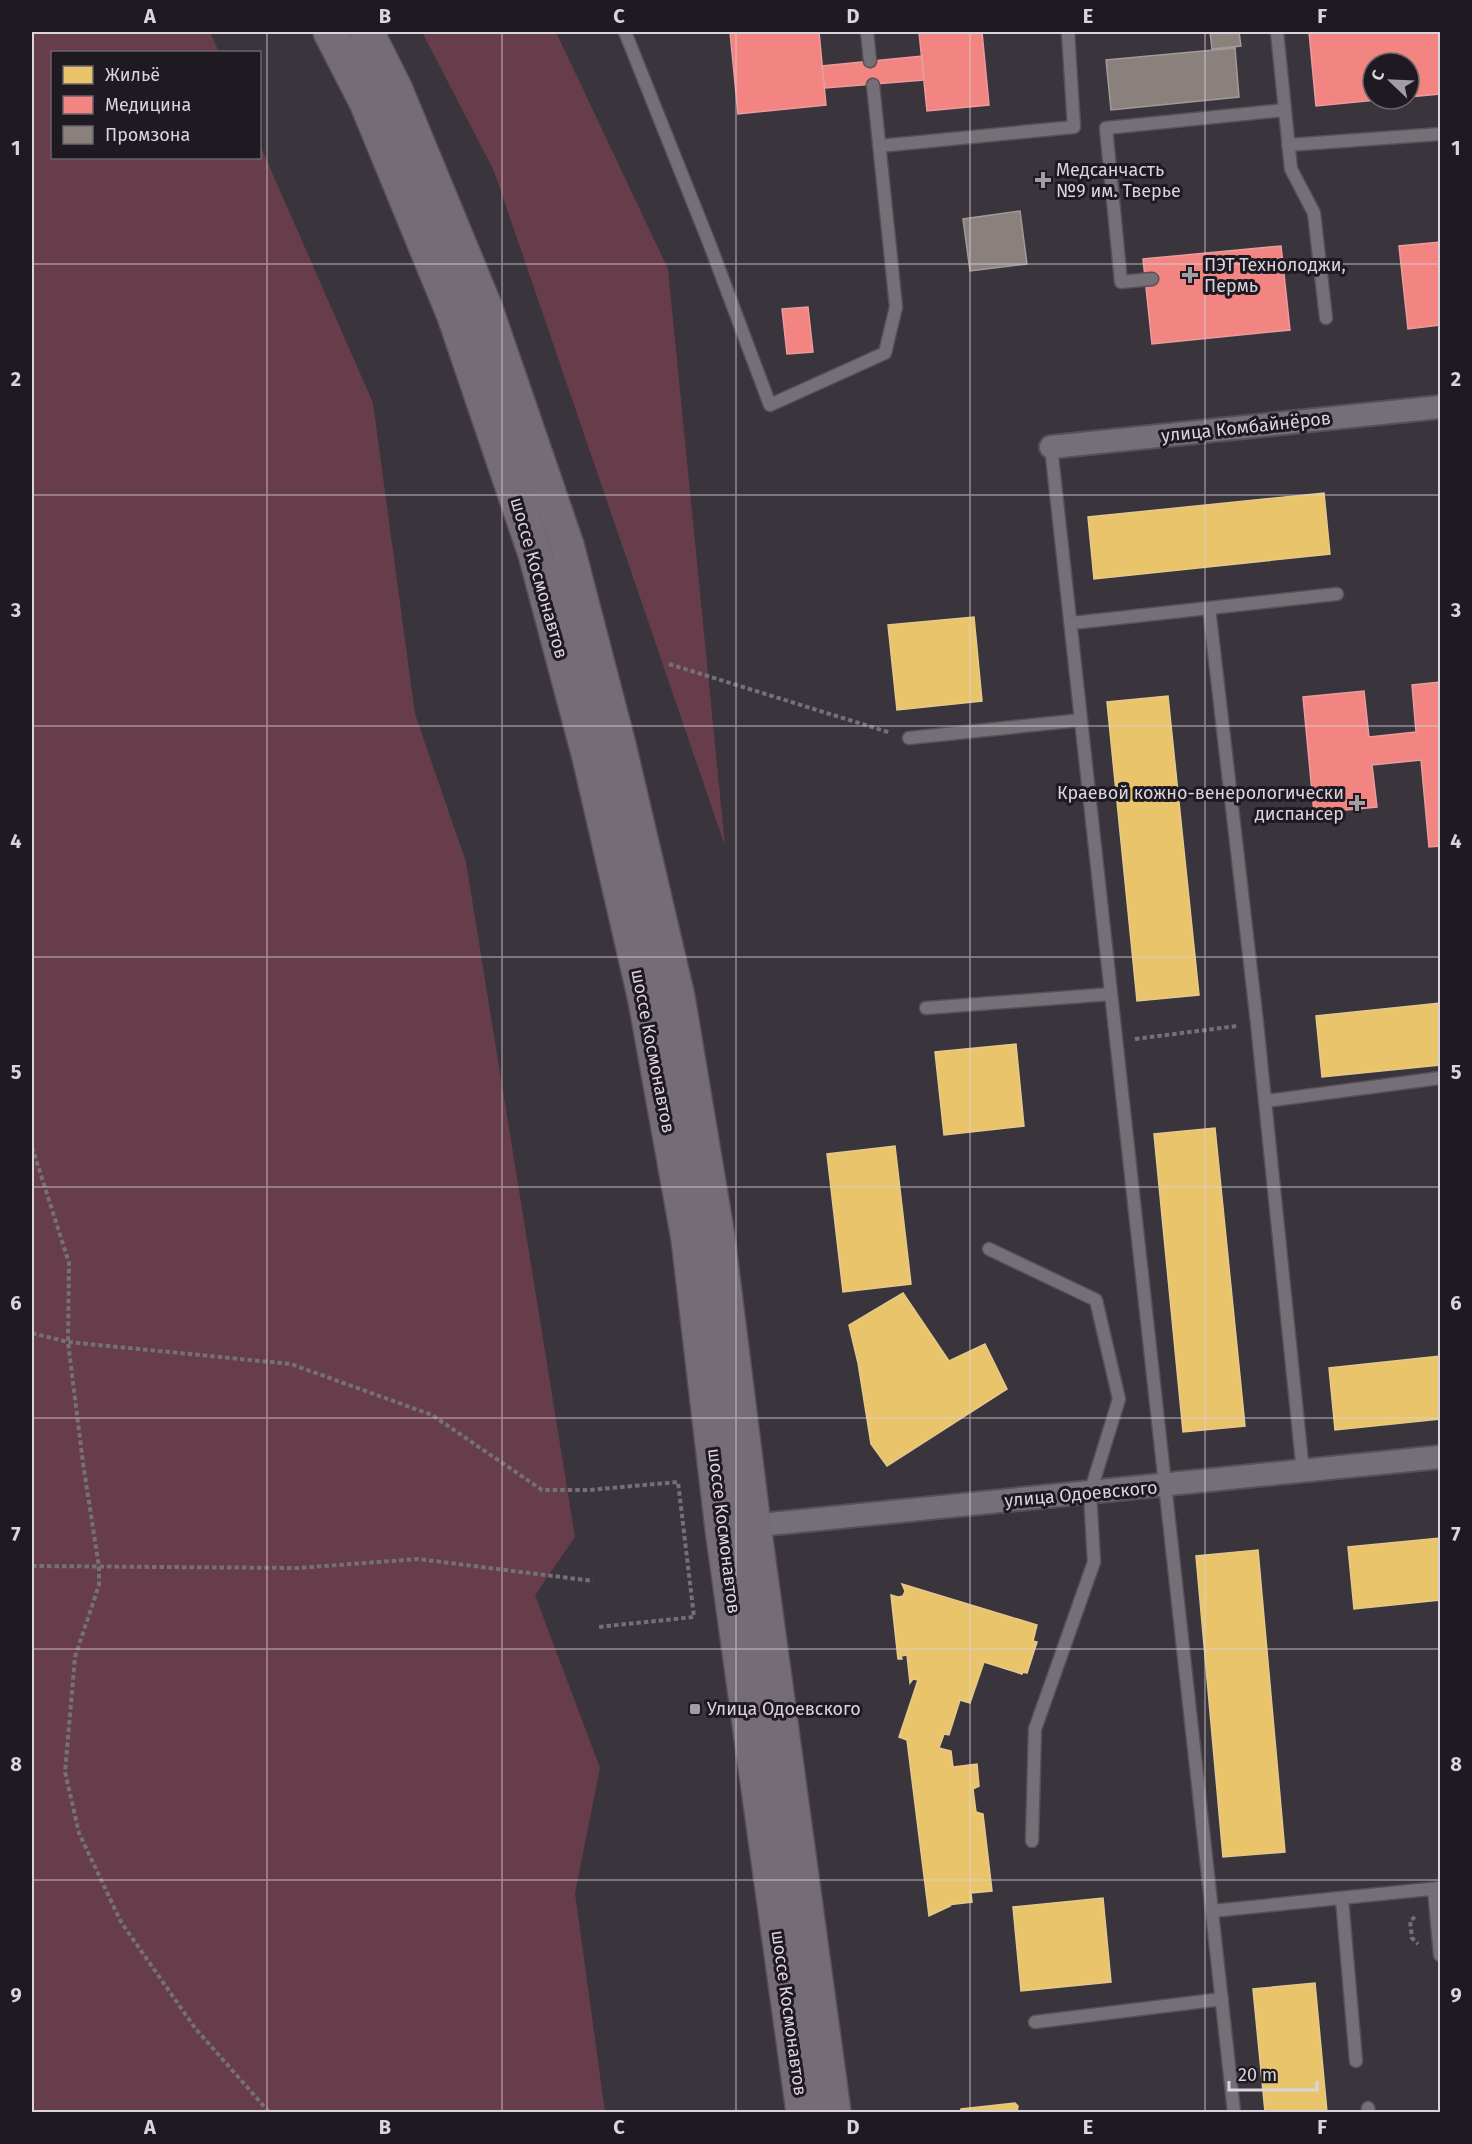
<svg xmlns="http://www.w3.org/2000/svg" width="1472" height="2144" font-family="'Fira Sans',sans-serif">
<rect width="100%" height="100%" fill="#3a343c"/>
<path fill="#673d4c" d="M32,32H210L219,52H52V158H260V145L373,403L415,714L466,862L575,1537L535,1595L600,1768L575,1893L605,2112H32Z
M422,32H556L668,269L725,846L494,171Z"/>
<path fill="#e9c46a" stroke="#e4c98c" stroke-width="1.5" d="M1324,493L1330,554L1094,579L1088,517Z
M974,617L982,701L897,710L888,625Z
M1168,696L1199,995L1137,1001L1107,702Z
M1440,1003V1065L1322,1077L1316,1016Z
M1016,1044L1024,1126L944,1135L935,1052Z
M1215,1128L1245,1426L1183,1432L1154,1134Z
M895,1146L911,1284L843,1292L827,1154Z
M903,1293L949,1361L985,1344L1007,1389L887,1466L871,1444L858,1363L849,1325Z
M1440,1356V1419L1335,1430L1329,1368Z
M1440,1538V1600L1354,1609L1348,1547Z
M1258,1550L1285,1852L1223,1857L1196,1556Z
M902,1584L1037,1625L1033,1641L1037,1642L1027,1673L1023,1672L1022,1674L984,1662L970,1703L960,1700L949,1735L944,1734L939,1748L951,1751L953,1767L977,1764L979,1786L973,1789L976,1812L983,1814L992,1891L971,1893L972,1902L947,1905L950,1906L929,1916L907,1740L899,1737L918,1680L913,1679L910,1683L907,1655L901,1656L902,1659H898L891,1595L898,1597L903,1596L905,1591Z
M1103,1898L1111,1982L1021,1991L1013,1907Z
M1315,1983L1327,2112H1265L1253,1989Z
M1015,2103L1018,2106L1017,2112H960L961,2109Z"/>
<path fill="#f28482" stroke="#eb9c9d" stroke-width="1.5" d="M730,32H819L826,105L738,114Z
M919,32H982L989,105L927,111Z
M1309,32H1440V94L1409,97V63H1373V99H1387L1316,106Z
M922,56L924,80L825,88L822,66Z
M1440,242V325L1408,329L1399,246Z
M1281,246L1290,330L1152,344L1143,259Z
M808,307L813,352L787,354L782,309Z
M1440,682V846L1429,847L1421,760L1372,765L1377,807L1314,813L1303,697L1364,691L1369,737L1416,732L1412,685Z"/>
<path fill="#8a817c" stroke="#a29a99" stroke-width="1.5" d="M1210,32H1239L1241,46L1212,49Z
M1235,48L1239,97L1111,110L1106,60Z
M1020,211L1027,264L970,271L963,219Z"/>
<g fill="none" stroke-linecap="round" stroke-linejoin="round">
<g stroke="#565157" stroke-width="15">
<path id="lane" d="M625,32L710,245L770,405L885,353L896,307L873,85
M867,32L870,61
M1277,32L1291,169L1314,213L1326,318
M1288,145L1440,134
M879,146L1074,127L1068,32
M1152,279L1121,282L1106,128L1285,110
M1051,447L1234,2112
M1209,608L1257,1023L1303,1472
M1072,623L1337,594
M909,738L1081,720
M926,1008L1111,994
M1266,1101L1440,1078
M989,1249L1096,1300L1119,1399L1090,1493L1094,1562L1035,1729L1032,1841
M1434,1889L1440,1955
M1342,1899L1356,2061
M1212,1911L1440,1888
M1035,2022L1222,1999
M1368,2108L1369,2112"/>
</g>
<g stroke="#565157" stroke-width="26">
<path id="street" d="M1051,447L1440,407
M740,1527L1440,1457"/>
</g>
<g stroke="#565157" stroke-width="36">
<path id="primary" d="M330,32L366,102L454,316L535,554L589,757L645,1000L688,1239L722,1529L803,2112
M367,32L396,90L485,306L567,545L619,745L678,997L718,1237L754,1525L834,2112"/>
</g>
<path stroke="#747076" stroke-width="4" stroke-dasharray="4.5 3" stroke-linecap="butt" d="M669,664L891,733
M1135,1039L1237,1026
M32,1147L69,1263L68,1342L83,1463L99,1567V1585L75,1657L65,1772L79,1833L121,1922L195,2028L269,2112
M32,1333L68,1342L291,1364L432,1415L542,1490H589L678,1482L694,1617L598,1627
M32,1566L298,1568L418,1559L593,1581
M1415,1917L1410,1921L1412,1938L1418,1944"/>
<use href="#lane" stroke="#757077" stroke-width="12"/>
<use href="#street" stroke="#757077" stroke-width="22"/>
<use href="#primary" stroke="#766c77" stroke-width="33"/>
</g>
<path fill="none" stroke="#dad4dd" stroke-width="1.5" stroke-opacity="0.55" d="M267,32V2112M502,32V2112M736,32V2112M970,32V2112M1205,32V2112M32,264H1440M32,495H1440M32,726H1440M32,957H1440M32,1187H1440M32,1418H1440M32,1649H1440M32,1880H1440"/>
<g fill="#a29ca5" stroke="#1f1a21" stroke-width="2">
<path d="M1040 171h6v6h6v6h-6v6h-6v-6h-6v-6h6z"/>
<path d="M1187 266h6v6h6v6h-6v6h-6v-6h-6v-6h6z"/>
<path d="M1354 794h6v6h6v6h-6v6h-6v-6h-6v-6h6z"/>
<rect x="689" y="1703" width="12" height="12" rx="3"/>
</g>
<g text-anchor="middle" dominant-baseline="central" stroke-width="6" stroke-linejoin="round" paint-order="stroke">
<g font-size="18" fill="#dad4dd" stroke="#1f1a21" text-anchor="start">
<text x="1056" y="170">Медсанчасть<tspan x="1056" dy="21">№9 им. Тверье</tspan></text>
<text x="1204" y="265">ПЭТ Технолоджи,<tspan x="1204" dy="21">Пермь</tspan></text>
<text x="1344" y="793" text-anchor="end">Краевой кожно-венерологически<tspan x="1344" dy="21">диспансер</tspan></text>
<text x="707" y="1709">Улица Одоевского</text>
</g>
<g font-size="18" fill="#dad4dd" stroke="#1f1a21">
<text transform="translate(1246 427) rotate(-6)">улица Комбайнёров</text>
<text transform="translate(539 578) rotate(74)">шоссе Космонавтов</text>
<text transform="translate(653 1051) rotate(79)">шоссе Космонавтов</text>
<text transform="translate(1081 1494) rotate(-5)">улица Одоевского</text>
<text transform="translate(724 1531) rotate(83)">шоссе Космонавтов</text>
<text transform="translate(789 2013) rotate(82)">шоссе Космонавтов</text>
</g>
</g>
<rect width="1472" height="2144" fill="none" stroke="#1f1a21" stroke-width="66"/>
<rect x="51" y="51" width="210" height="108" fill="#1f1a21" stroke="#6a646c" stroke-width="1.5"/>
<rect x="63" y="66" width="30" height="18" fill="#e9c46a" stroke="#6a646c" stroke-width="1.5"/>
<text x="105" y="81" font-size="18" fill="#dad4dd">Жильё</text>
<rect x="63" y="96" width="30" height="18" fill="#f28482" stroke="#6a646c" stroke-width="1.5"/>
<text x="105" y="111" font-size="18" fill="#dad4dd">Медицина</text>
<rect x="63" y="126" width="30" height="18" fill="#8a817c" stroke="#6a646c" stroke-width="1.5"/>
<text x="105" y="141" font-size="18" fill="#dad4dd">Промзона</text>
<g transform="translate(1391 81) rotate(293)"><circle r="28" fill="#1f1a21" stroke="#6a646c" stroke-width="1.5"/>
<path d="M0-4.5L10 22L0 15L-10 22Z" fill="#a29ca5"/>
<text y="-9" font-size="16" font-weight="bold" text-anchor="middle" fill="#dad4dd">С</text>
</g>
<path d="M1229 2081v9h88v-9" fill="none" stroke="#dad4dd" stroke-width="3"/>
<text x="1238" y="2081" font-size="18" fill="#dad4dd" stroke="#1f1a21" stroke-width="4.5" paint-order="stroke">20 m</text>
<rect x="33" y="33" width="1406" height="2078" fill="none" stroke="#dad4dd" stroke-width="2"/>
<g font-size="20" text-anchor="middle" font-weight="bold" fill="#dad4dd">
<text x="150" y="23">A</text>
<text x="385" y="23">B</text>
<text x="619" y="23">C</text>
<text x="853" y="23">D</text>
<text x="1088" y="23">E</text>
<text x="1322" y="23">F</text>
<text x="16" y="155">1</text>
<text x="1456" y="155">1</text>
<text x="16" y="386">2</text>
<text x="1456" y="386">2</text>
<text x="16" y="617">3</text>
<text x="1456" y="617">3</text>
<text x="16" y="848">4</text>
<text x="1456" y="848">4</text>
<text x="16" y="1079">5</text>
<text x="1456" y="1079">5</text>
<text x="16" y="1310">6</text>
<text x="1456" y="1310">6</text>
<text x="16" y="1541">7</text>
<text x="1456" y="1541">7</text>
<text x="16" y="1771">8</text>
<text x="1456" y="1771">8</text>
<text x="16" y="2002">9</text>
<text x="1456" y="2002">9</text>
<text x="150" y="2134">A</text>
<text x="385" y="2134">B</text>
<text x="619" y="2134">C</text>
<text x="853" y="2134">D</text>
<text x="1088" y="2134">E</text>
<text x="1322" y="2134">F</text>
</g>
</svg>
